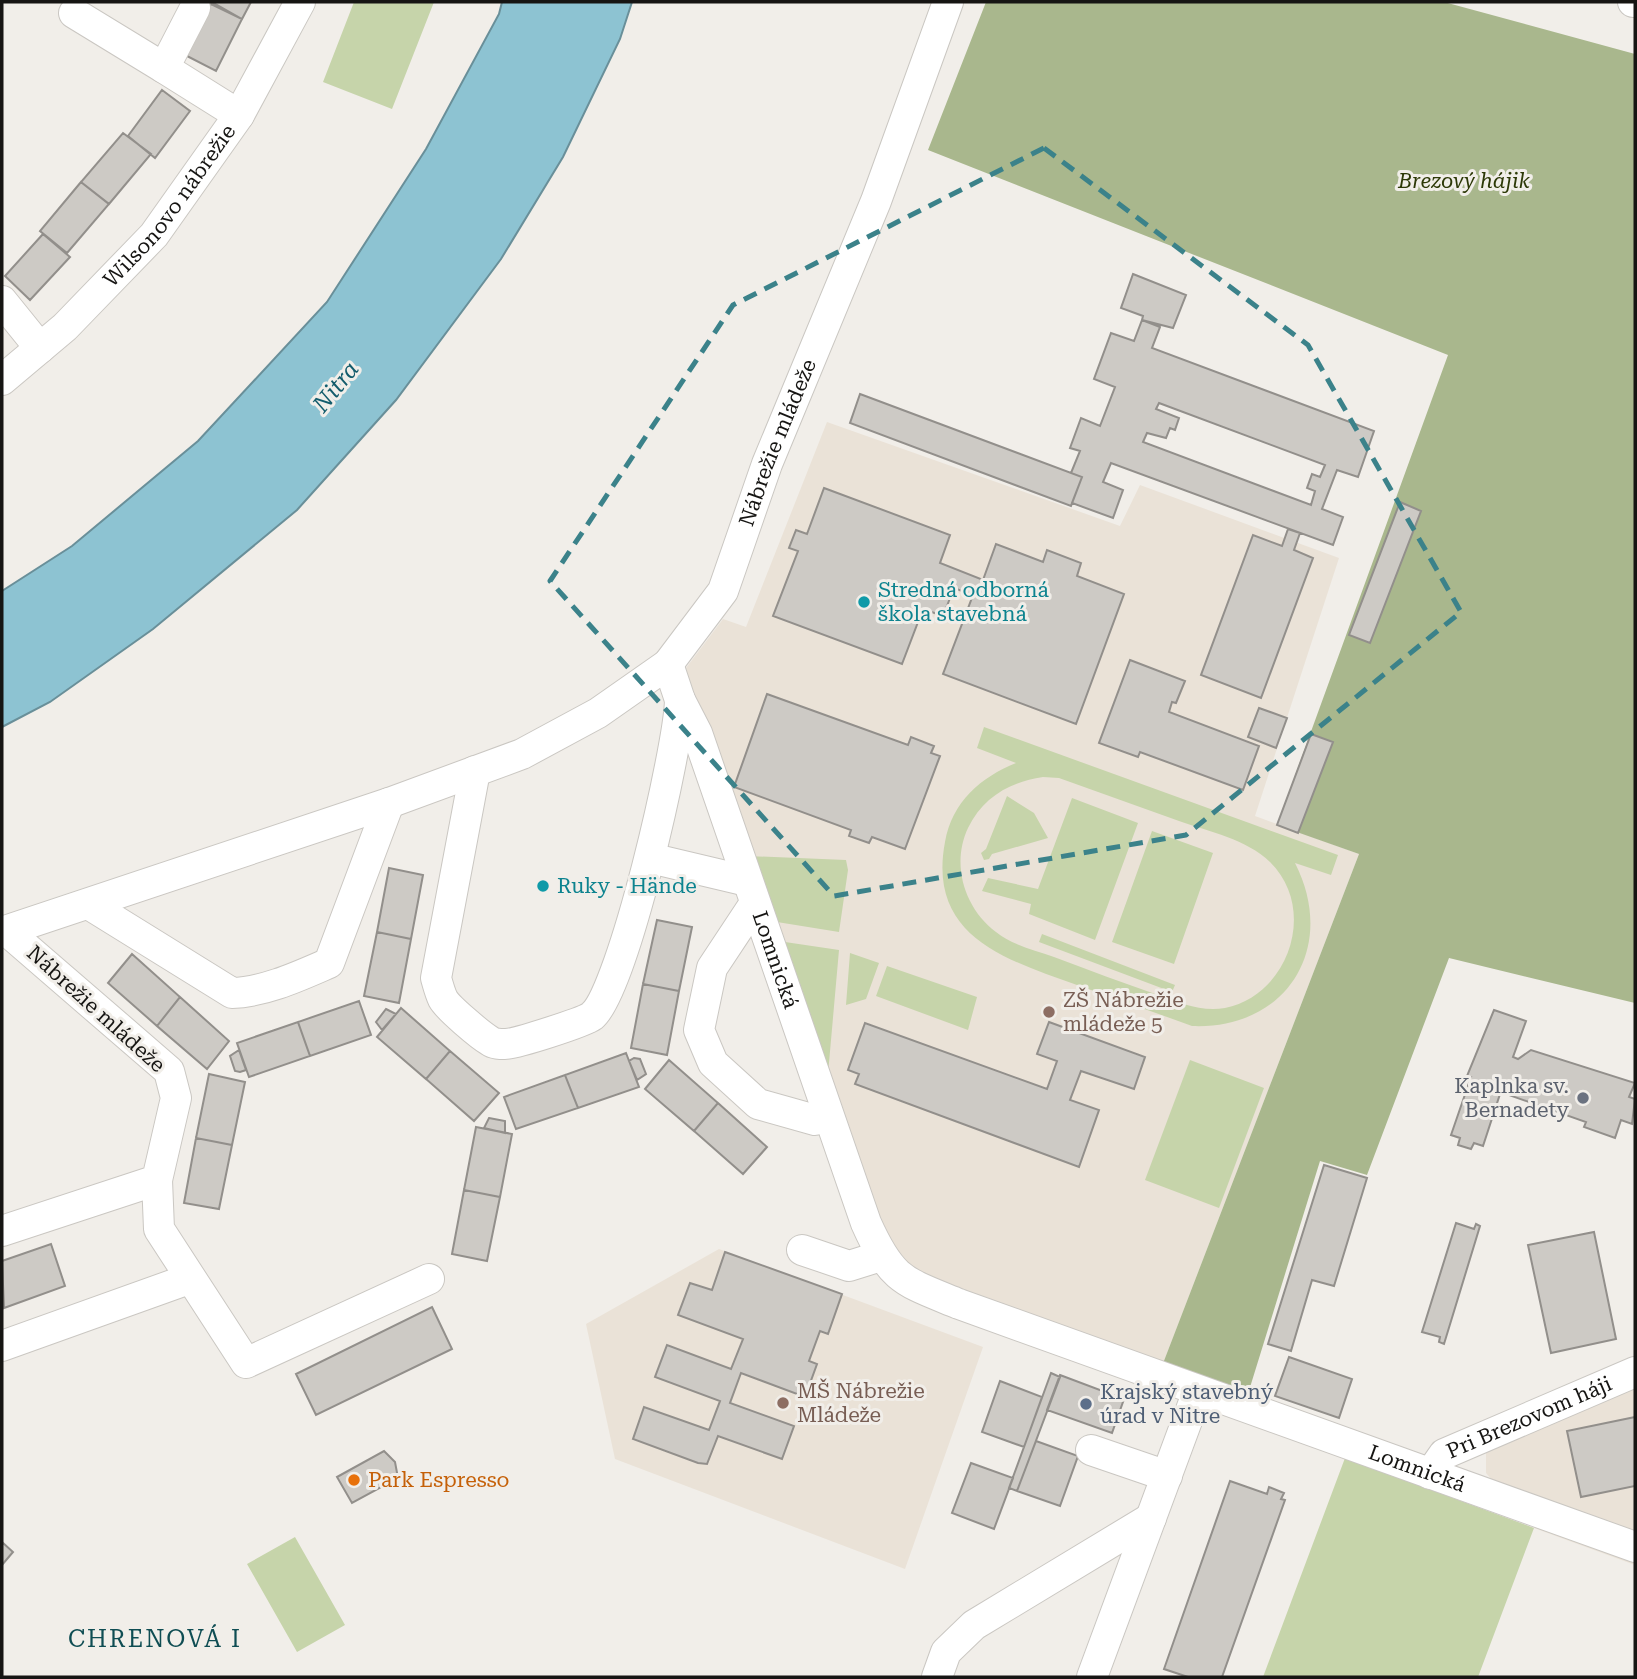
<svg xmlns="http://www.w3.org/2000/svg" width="1637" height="1679" font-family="'Roboto Serif',serif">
<rect width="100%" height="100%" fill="#f1eee9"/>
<path fill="#eae2d7" d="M827,422L1120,526L1140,485L1339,558L1255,816L1359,854L1162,1366L913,1273L894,1259L688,679L686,668L723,619L746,627Z
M719,1249L983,1347L905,1569L615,1459L586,1324Z
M1635,1385V1565L1534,1528L1486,1473V1450Z"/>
<path fill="#c6d4aa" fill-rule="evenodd" d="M354,2H434L392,109L323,82Z
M984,727L1338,855L1331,875L1295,863C1338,947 1287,1030 1192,1026C1154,1012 1115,999 1077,985C1007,960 927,937 945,842C952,802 981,777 1016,763L977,748ZM1043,777L1059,778C1099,792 1139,807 1179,821C1210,832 1246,839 1270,862C1318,909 1289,995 1225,1008C1201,1012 1180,1003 1158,995C1123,983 1089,970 1054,957C1034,950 1012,945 996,932C964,908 951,864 968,828C983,797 1010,782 1043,777Z
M1007,796L1034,813L1048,838L992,854L989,859L984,860L981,853L986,849Z
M1072,798L1138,823L1095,940L1029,914L1031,904L982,891L988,878L1038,889Z
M1152,831L1213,853L1174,964L1112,942Z
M747,856L846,860L848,870L839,932L777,922Z
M1042,934L1175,985L1172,992L1039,942Z
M785,942L839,950L828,1074Z
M850,953L879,963L866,999L846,1005Z
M887,966L977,997L968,1030L876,996Z
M1190,1060L1264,1088L1219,1208L1145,1180Z
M1345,1458L1534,1528L1478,1677H1263Z
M295,1537L345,1625L297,1652L247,1564Z"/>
<path fill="#a9b78d" d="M986,2H1444L1635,54V1003L1449,958L1367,1175L1320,1161L1247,1397L1162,1366L1359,854L1277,825L1448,355L928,150Z"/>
<path fill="#8dc3d2" stroke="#698f99" stroke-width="2" d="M502,2H632L620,39L563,157L501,259L396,400L297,510L153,629L50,702L2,727V591L72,546L198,441L327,302L426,149L499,14Z"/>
<path fill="#cdcac5" stroke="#928f8b" stroke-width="2" fill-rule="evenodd" d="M212,2H251L242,19Z
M211,4L242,19L216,71L185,55Z
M162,90L190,111L155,158L128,136Z
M123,133L151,154L109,204L81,182Z
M81,182L109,204L67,253L40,231Z
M43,234L70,257L30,300L5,276Z
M1133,274L1186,295L1173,328L1142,320L1143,316L1121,308Z
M1142,320L1160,327L1152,348L1374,431L1358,477L1337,470L1322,509L1343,517L1333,545L1111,463L1103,482L1123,490L1113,518L1072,503L1082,477L1071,473L1080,451L1070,448L1081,418L1100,426L1115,387L1094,379L1111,333L1134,341ZM1159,403L1325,465L1320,477L1312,474L1307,488L1315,491L1311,505L1143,442L1147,433L1166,438L1170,428L1175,430L1179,418L1156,409Z
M860,394L1082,477L1071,506L850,423Z
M824,488L950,535L940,563L983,580L996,544L1043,562L1047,550L1081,563L1077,576L1124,594L1076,724L943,674L973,595L954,588L943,616L923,609L902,664L773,616L798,551L789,548L796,530L807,534Z
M1400,502L1421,511L1370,643L1349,635Z
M1288,529L1300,533L1294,550L1313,558L1261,698L1201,675L1253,535L1282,546Z
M1130,660L1185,681L1176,703L1172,702L1169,712L1259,746L1243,790L1140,752L1138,757L1099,743Z
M767,694L908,745L911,737L934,746L931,753L940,756L905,849L872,837L869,843L849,836L851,830L734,787Z
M1259,708L1287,718L1276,748L1248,737Z
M1311,734L1333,742L1298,833L1277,825Z
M389,868L423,875L411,939L377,932Z
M657,920L692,927L679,991L643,984Z
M377,932L411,939L399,1003L364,996Z
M132,954L180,997L157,1026L108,983Z
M643,984L679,991L667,1055L631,1048Z
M180,997L229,1041L207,1069L157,1026Z
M359,1001L371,1035L310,1056L298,1022Z
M401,1008L450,1051L426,1079L377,1037Z
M386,1009L396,1014L382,1030L376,1022Z
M1494,1010L1526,1021L1513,1057L1518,1059L1531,1050L1635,1083L1629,1097L1635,1099L1632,1124L1621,1120L1615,1138L1584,1127L1586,1122L1506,1094L1508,1089L1502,1088L1483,1146L1474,1143L1471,1149L1458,1145L1460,1138L1451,1135L1471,1077L1467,1076Z
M298,1022L310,1056L249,1077L237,1043Z
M1049,1022L1145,1057L1134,1089L1081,1071L1070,1100L1099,1110L1079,1167L855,1084L859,1074L848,1070L865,1023L1047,1089L1057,1061L1037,1054Z
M239,1050L246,1070L240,1072L235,1071L230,1056Z
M450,1051L499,1093L474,1121L426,1079Z
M626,1053L639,1087L578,1108L565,1075Z
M634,1058L640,1059L646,1074L637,1080L629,1061Z
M669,1060L718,1103L694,1131L645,1089Z
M209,1074L245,1082L232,1145L196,1138Z
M565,1075L578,1108L516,1129L504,1097Z
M718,1103L767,1147L743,1174L694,1131Z
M489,1118L505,1121V1133L484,1128Z
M476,1127L512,1134L500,1197L464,1190Z
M196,1138L232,1145L219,1209L184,1203Z
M1324,1165L1367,1178L1334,1286L1312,1280L1291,1351L1268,1344Z
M464,1190L500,1197L487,1261L452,1254Z
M1456,1223L1474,1229L1476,1224L1480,1226L1444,1344L1439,1342L1440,1337L1422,1332Z
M1594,1232L1616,1339L1551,1353L1528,1245Z
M51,1244L65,1286L4,1308L2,1261Z
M725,1252L842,1294L828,1334L820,1331L809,1361L817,1364L805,1397L741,1373L730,1403L794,1426L782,1459L718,1436L707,1464L698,1463L633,1439L644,1407L709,1430L720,1401L655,1377L667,1345L731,1369L743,1339L678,1315L690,1283L712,1290Z
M432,1307L452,1349L316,1415L296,1374Z
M1289,1357L1352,1379L1339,1418L1275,1396Z
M1051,1373L1060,1377L1017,1491L1009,1488Z
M1060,1375L1124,1399L1112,1433L1047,1410Z
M1000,1381L1042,1397L1024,1447L982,1432Z
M1635,1417V1486L1581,1497L1567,1431Z
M1036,1441L1078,1456L1060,1506L1017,1491Z
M384,1451L395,1462L398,1478L352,1503L337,1477Z
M971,1463L1013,1478L994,1529L952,1513Z
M1230,1481L1267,1494L1269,1487L1284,1493L1281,1499L1285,1500L1222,1677H1188L1164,1669Z
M2,1542L13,1552L2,1565Z"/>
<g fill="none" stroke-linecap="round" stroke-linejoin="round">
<g stroke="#cac7c2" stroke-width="32">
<g id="minor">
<path d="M1633,2H1635"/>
<path d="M195,8L164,68L239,115"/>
<path d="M74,13L164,68"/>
<path d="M2,301L40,348"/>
<path id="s1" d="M2,380L65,327L154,235L239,115L300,2"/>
<path id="s2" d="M668,664L680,700L697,733L866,1223C892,1281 903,1281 959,1304L1635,1547"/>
<path d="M475,771L436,978C438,985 440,993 443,999C448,1008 480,1035 490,1041C494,1044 500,1044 505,1044C516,1044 584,1022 592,1016C623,991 679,747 680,700"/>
<path d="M650,858L747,881"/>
<path d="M755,903L712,968L699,1030L713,1063L758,1104L815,1120L828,1117"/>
<path d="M90,905L232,993C265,992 299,976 329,963L389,803"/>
<path id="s3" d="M2,932L389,803L522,754L598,713L668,664L723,591L767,464L876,201L948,2"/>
<path d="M157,1180L159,1229L246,1363L429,1279"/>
<path d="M2,1231L157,1180L176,1098L169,1071L7,931"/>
<path d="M802,1250L849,1266L881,1256"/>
<path d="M2,1346L189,1279"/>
<path d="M1091,1450L1167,1476"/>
<path id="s4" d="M1430,1474L1444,1454L1635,1372"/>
<path d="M937,1677L946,1652L974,1625L1151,1518"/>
<path d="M1092,1677L1198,1391"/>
</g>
</g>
<use href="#minor" stroke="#fff" stroke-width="30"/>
</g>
<path fill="none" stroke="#3b828a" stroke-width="5" stroke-dasharray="14 9" stroke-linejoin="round" d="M1044,148L1308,345L1461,612L1186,835L834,896L550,581L733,305Z"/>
<g fill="#0f9aa8" stroke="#f1eee9" stroke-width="2.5">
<circle cx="864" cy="602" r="7"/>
<circle cx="543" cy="886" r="7"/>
</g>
<g fill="#8d6e63" stroke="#f1eee9" stroke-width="2.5">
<circle cx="1049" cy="1012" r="7"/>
<circle cx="783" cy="1403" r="7"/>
</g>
<circle fill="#6b7280" stroke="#f1eee9" stroke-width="2.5" cx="1583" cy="1098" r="7"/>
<circle fill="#5c6f8a" stroke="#f1eee9" stroke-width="2.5" cx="1086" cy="1404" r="7"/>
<circle fill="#e8710a" stroke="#f1eee9" stroke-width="2.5" cx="354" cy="1480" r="7"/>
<g text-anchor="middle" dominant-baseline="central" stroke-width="6" stroke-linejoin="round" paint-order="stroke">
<g font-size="21" font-style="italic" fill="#2d3907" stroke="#f1eee9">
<text x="1464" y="181">Brezový hájik</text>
</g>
<g font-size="21" fill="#161513" stroke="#f1eee9">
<text stroke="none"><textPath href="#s1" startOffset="243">Wilsonovo nábrežie</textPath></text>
<text stroke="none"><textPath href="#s3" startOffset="971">Nábrežie mládeže</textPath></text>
<text stroke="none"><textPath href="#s2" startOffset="315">Lomnická</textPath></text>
<text transform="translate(96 1009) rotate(42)">Nábrežie mládeže</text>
<text stroke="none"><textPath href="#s4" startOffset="117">Pri Brezovom háji</textPath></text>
<text stroke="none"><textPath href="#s2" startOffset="1209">Lomnická</textPath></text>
</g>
<g font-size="21" fill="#0d838f" stroke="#f1eee9" text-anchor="start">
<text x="878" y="590">Stredná odborná<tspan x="878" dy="24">škola stavebná</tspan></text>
<text x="557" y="886">Ruky - Hände</text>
</g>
<g font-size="21" fill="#785e54" stroke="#f1eee9" text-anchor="start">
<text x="1063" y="1000">ZŠ Nábrežie<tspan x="1063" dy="24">mládeže 5</tspan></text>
<text x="797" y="1391">MŠ Nábrežie<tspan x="797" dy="24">Mládeže</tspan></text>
</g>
<g font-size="21" fill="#5b616d" stroke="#f1eee9" text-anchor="end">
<text x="1569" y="1086">Kaplnka sv.<tspan x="1569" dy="24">Bernadety</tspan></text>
</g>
<g font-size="21" fill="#4e5e75" stroke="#f1eee9" text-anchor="start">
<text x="1100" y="1392">Krajský stavebný<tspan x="1100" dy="24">úrad v Nitre</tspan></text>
</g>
<g font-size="21" fill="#c56008" stroke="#f1eee9" text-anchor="start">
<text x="368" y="1480">Park Espresso</text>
</g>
<g font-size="23" font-style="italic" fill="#135c6c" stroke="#f1eee9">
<text transform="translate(336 387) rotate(-51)">Nitra</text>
</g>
<g font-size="24" letter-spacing="2" fill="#0f4d53" stroke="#f1eee9">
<text x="155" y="1639">CHRENOVÁ I</text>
</g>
</g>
<rect width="1637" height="1679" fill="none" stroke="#161513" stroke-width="7"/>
</svg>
